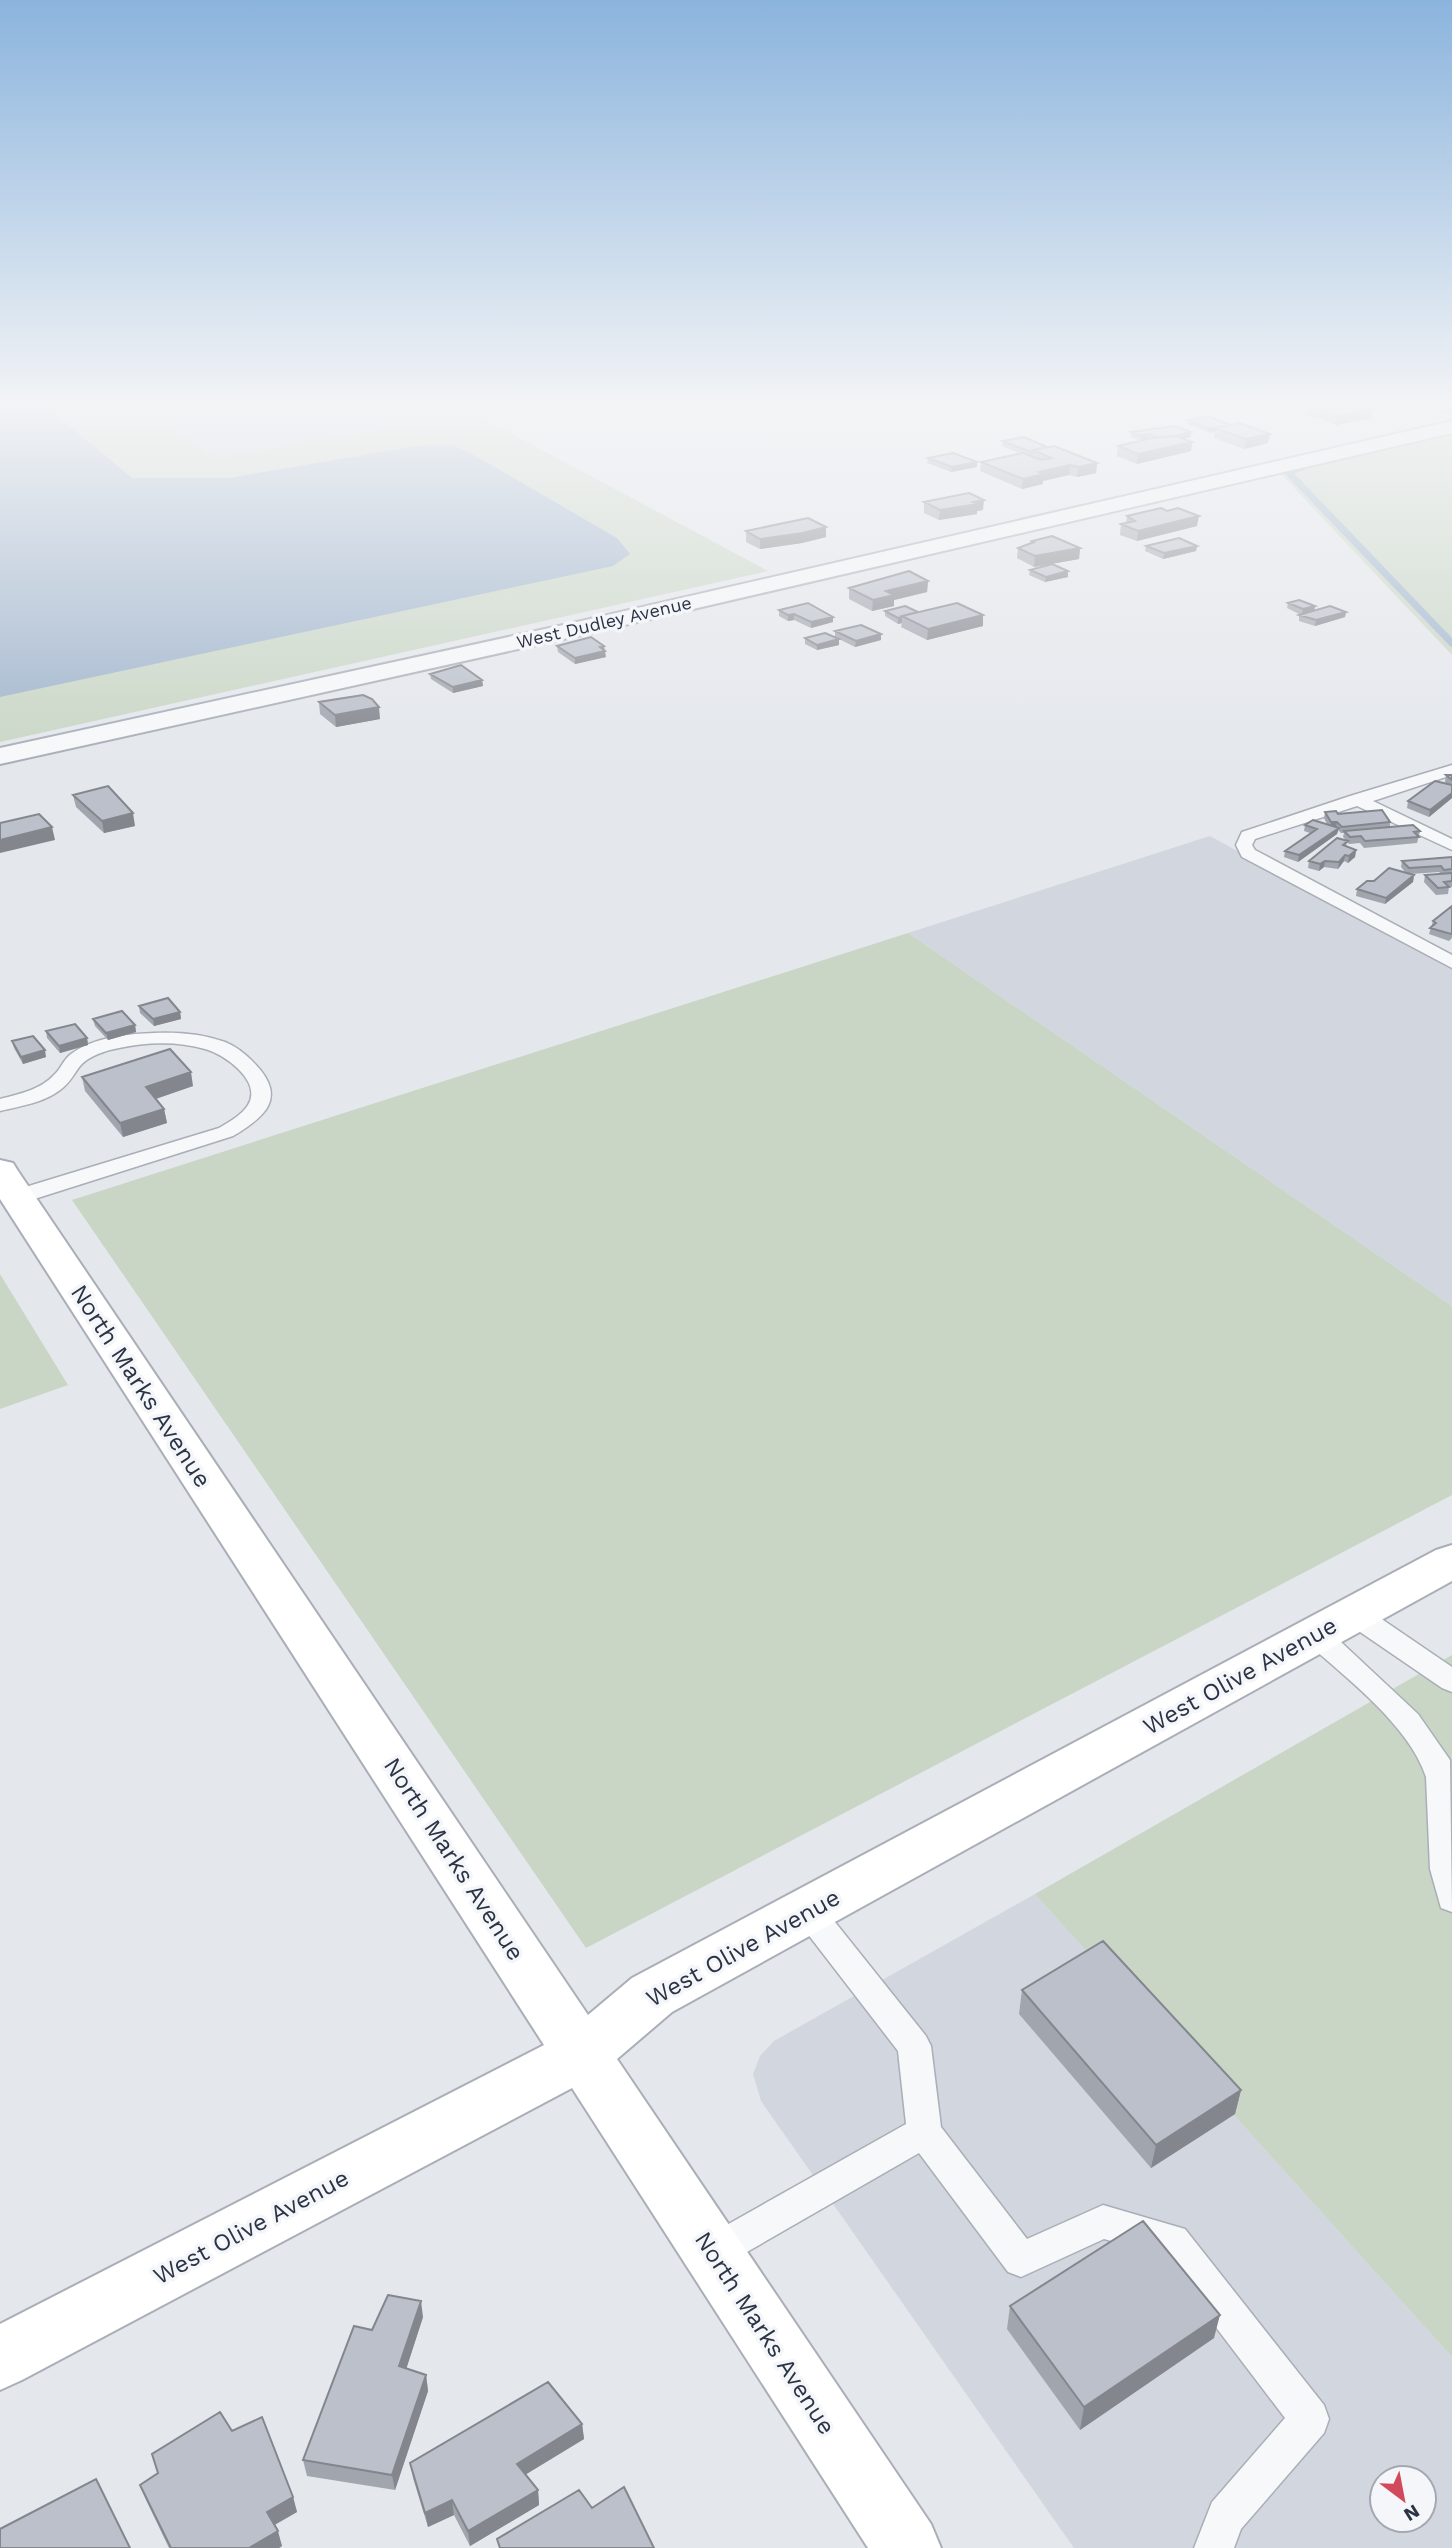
<svg xmlns="http://www.w3.org/2000/svg" width="1452" height="2548" font-family="'Work Sans',sans-serif">
<rect width="100%" height="100%" fill="#e4e7ec"/>
<path fill="#d2d6de" fill-rule="evenodd" d="M142,408H502L216,458Z
M1210,836L1452,969V1306L908,933Z
M1035,1894L1452,2357V2548H1074L761,2101L753,2074L760,2056L774,2041ZM1382,2478H1424V2520H1382Z"/>
<path fill="#c9d6c5" d="M0,408H142L216,458L473,413L768,571L0,742Z
M1452,432V655L1278,471Z
M908,933L1452,1306V1495L586,1948L72,1200Z
M0,1274L68,1385L0,1409Z
M1452,1655V2357L1035,1894Z"/>
<path fill="#9fb4cc" d="M0,408H48L132,478H230L416,446L452,445L472,454L617,538L630,554L613,566L0,697Z"/>
<g fill="none" stroke-linecap="round" stroke-linejoin="round">
<path stroke="#9fb4cc" stroke-width="7" d="M1436,408L1452,413
M1304,466L1288,472L1452,643"/>
<g stroke="#a9aeb7" stroke-width="3">
<path id="service" d="M1452,765V775L1373,801L1452,839V850L1357,806L1255,839L1252,845L1255,850L1452,955V968L1242,857L1236,845L1242,832L1350,796Z
M154,1033C178,1032 203,1034 225,1042C237,1047 247,1055 256,1065C287,1098 265,1117 233,1136L25,1202H9L6,1197L9,1192L219,1128C229,1122 242,1115 248,1105C263,1081 224,1054 205,1049C178,1041 146,1042 119,1048C107,1050 88,1056 80,1066C73,1075 70,1083 60,1090C43,1103 21,1106 0,1111V1099C19,1094 40,1090 54,1075C61,1069 63,1060 71,1054C94,1037 127,1034 154,1033Z
M1354,1604L1364,1607L1452,1667V1692L1442,1688L1344,1621L1340,1614L1344,1607Z
M1316,1625L1326,1628L1418,1714L1450,1760L1452,1912L1441,1908L1430,1869L1426,1777C1409,1725 1346,1678 1306,1642L1302,1635L1306,1628Z
M808,1898L819,1902L926,2036L931,2046L941,2127L1027,2239L1103,2205L1185,2229L1324,2405L1329,2419L1324,2433L1241,2529L1234,2548H1194L1212,2502L1285,2418L1161,2255L1104,2239L1021,2277L1008,2272L919,2153L726,2264L713,2269L700,2264L695,2252L700,2240L906,2124L898,2051L797,1920L792,1911L797,1902Z"/>
</g>
<g stroke="#a9aeb7" stroke-width="4">
<path id="minor" d="M1452,421V433L577,636L0,764V748L577,622Z"/>
</g>
<g stroke="#a9aeb7" stroke-width="4">
<path id="secondary" d="M0,1160L13,1163L18,1171L588,2015L632,1978L1436,1550L1452,1545V1581L672,2012L617,2059L931,2524L941,2548H868L572,2088L22,2380L0,2390V2324L544,2045L0,1199Z"/>
</g>
<use href="#service" fill="#f7f8fa" fill-rule="evenodd"/>
<use href="#minor" fill="#f7f8fa" fill-rule="evenodd"/>
<use href="#secondary" fill="#fff" fill-rule="evenodd"/>
</g>
<path fill="#a1a5ae" d="M1307,408H1383L1373,409L1371,418L1336,425L1306,414Z
M1188,420L1268,443L1244,449L1214,438L1215,432L1209,433L1187,424Z
M1131,432H1191V437L1184,438L1192,442L1191,451L1137,464L1117,456L1118,446L1149,439L1141,441L1131,437Z
M1003,441L1047,447L1097,463L1096,473L1077,477L1069,475L1043,481V484L1022,489L980,471L981,462L1021,454L1002,446Z
M928,458L977,462V467L951,472L927,463Z
M924,502L983,510L977,511V514L939,520L924,513Z
M1127,516L1197,526L1137,541L1120,535L1121,524L1126,523Z
M826,527V537L802,543L760,549L746,542V531Z
M1032,541L1080,548L1079,559L1034,567L1017,558L1018,548L1032,543Z
M1146,546H1197L1196,551L1163,559L1145,551Z
M1030,570L1068,577L1045,582L1029,575Z
M928,581L927,592L894,600V606L872,611L849,599V588Z
M1288,603L1315,606L1314,610L1346,612L1345,617L1315,626L1299,621V615H1301L1287,608Z
M779,610L833,622L811,628L794,620L788,621L779,616Z
M885,611L983,615V626L927,640L901,627L902,623L898,624L885,616Z
M835,631L881,640L855,647L835,637Z
M805,638L839,639V645L817,650L805,644Z
M557,646L606,657L575,664L558,652Z
M430,674L482,680L483,686L453,693L431,679Z
M319,702L380,719L336,727L320,714Z
M1446,775H1452V798L1429,817L1407,808L1408,801L1447,784L1445,782Z
M73,795L135,826L104,833L76,807Z
M1325,812L1390,822V827L1420,831L1417,843L1364,848L1360,843L1349,844L1347,842L1346,847L1356,850L1355,857L1348,863L1344,861L1338,869L1324,867L1319,871L1308,868L1309,861L1346,840L1343,837L1344,833H1341L1338,830L1337,834L1298,862L1284,857L1285,851L1310,833L1304,831L1305,825L1327,824L1324,818Z
M1452,857V887H1449L1448,894L1436,895L1424,882L1425,875L1441,874L1439,872L1410,874L1414,875L1413,882L1385,904L1356,896L1357,889L1374,881L1406,873L1401,867L1402,861Z
M1452,906V938L1449,941L1429,934L1433,921Z
M139,1006L180,1012L181,1019L154,1026L140,1013Z
M93,1019L135,1025L136,1032L108,1040L95,1026Z
M46,1031L87,1038L88,1045L60,1053L47,1038Z
M12,1041L46,1057L23,1064L14,1048Z
M82,1077L193,1086L156,1099L164,1109L167,1123L123,1137L85,1091Z
M1022,1990L1241,2090L1235,2114L1151,2168L1019,2014Z
M1010,2306L1214,2338L1080,2430L1007,2329Z
M423,2317L406,2369L426,2375L428,2391L395,2490L307,2476L303,2460L372,2330Z
M582,2424L584,2439L525,2475L538,2490L539,2505L470,2546L454,2515L428,2527L413,2478L410,2463Z
M232,2431L293,2497L297,2512L274,2525L282,2546L279,2548H169L146,2500L140,2485Z"/>
<path fill="#83868d" d="M1353,408H1383L1373,409L1371,418L1336,425L1337,416Z
M1215,428V432L1209,433L1210,429Z
M1191,432V437L1160,444V439Z
M1149,434L1148,439L1141,441V436Z
M1270,434L1268,443L1244,449L1246,439Z
M1192,442L1191,451L1137,464L1138,454Z
M977,462V467L951,472L952,467Z
M1097,463L1096,473L1077,477L1078,467Z
M1070,465L1069,475L1043,481V484L1022,489L1023,479L1039,472Z
M984,500L983,510L977,511V514L939,520L940,510Z
M1199,516L1197,526L1137,541L1138,531Z
M826,527V537L802,543L760,549V539Z
M1197,546L1196,551L1163,559L1164,553Z
M1080,548L1079,559L1034,567L1035,556Z
M1068,571V577L1045,582L1046,577Z
M928,581L927,592L894,600V606L872,611L873,600L886,591Z
M1315,606L1314,612L1302,615L1303,609Z
M1346,612L1345,617L1315,626L1316,620Z
M794,614V620L788,621V615Z
M983,615V626L927,640L928,629Z
M833,617V622L811,628V622Z
M902,617V623L898,624V618Z
M881,634V640L855,647L856,641Z
M839,639V645L817,650V645Z
M604,646L606,657L575,664V658Z
M482,680L483,686L453,693V687Z
M379,707L380,719L336,727L335,715Z
M1452,793V798L1429,817L1430,810Z
M133,813L135,826L104,833L102,821Z
M1331,822H1337L1336,828L1330,829Z
M52,827L55,840L0,853V840Z
M1339,828L1337,834L1298,862L1299,855Z
M1356,850L1355,857L1348,863L1349,856Z
M1345,855L1344,861L1338,869L1339,862Z
M1325,861L1324,867L1319,871L1320,864Z
M1414,875L1413,882L1385,904L1386,898Z
M180,1012L181,1019L154,1026L153,1019Z
M135,1025L136,1032L108,1040L106,1033Z
M87,1038L88,1045L60,1053L59,1046Z
M45,1050L46,1057L23,1064L21,1057Z
M191,1072L193,1086L149,1101L146,1087Z
M164,1109L167,1123L123,1137L120,1123Z
M1241,2090L1235,2114L1151,2168L1156,2145Z
M421,2301L423,2317L402,2382L399,2366Z
M1220,2315L1214,2338L1080,2430L1084,2407Z
M426,2375L428,2391L395,2490L392,2475Z
M582,2424L584,2439L518,2479L517,2464Z
M538,2490L539,2505L470,2546L468,2531Z
M293,2497L297,2512L271,2527L267,2512Z
M452,2500L454,2515L428,2527L425,2513Z
M278,2531L282,2546L279,2548H249Z"/>
<path fill="#bbc0ca" stroke="#83868d" stroke-width="2" d="M1315,408H1370L1373,409L1337,416Z
M1208,416L1230,425L1210,429L1188,420Z
M1239,423L1270,434L1246,439L1215,428Z
M1175,426L1191,432L1175,436L1157,438L1149,434L1141,436L1131,432Z
M1176,436L1192,442L1138,454L1118,446L1157,437Z
M1024,437L1047,447L1033,450V453L1003,441Z
M1054,446L1097,463L1078,467L1070,465L1039,472L1044,474L1023,479L981,462L1023,453L1041,460L1052,458L1033,450Z
M953,453L977,462L952,467L928,458Z
M969,493L984,500L973,502L978,504L940,510L924,502Z
M1161,508L1167,511L1178,508L1199,516L1138,531L1121,524L1135,521L1127,516Z
M808,518L826,527L803,533L760,539L746,531Z
M1052,536L1080,548L1035,556L1018,548L1034,542L1032,541Z
M1179,538L1197,546L1164,553L1146,546Z
M1052,564L1068,571L1046,577L1030,570Z
M909,571L928,581L886,591L894,595L873,600L849,588Z
M1299,600L1315,606L1303,609L1288,603Z
M808,603L833,617L811,622L794,614L788,615L779,610Z
M957,603L983,615L928,629L902,616Z
M905,606L918,612L902,616V617L898,618L885,611Z
M1330,606L1346,612L1316,620L1299,615Z
M861,625L881,634L856,641L835,631Z
M825,633L839,639L817,645L805,638Z
M591,637L604,646L600,647L605,651L575,658L557,646Z
M461,665L482,680L453,687L430,674Z
M363,695L372,699L379,707L335,715L319,702Z
M1446,775H1452V780Z
M1435,781L1452,785V793L1430,810L1408,801Z
M108,786L133,813L102,821L73,795Z
M1382,810L1390,822L1342,827L1337,822H1331L1325,812L1336,811L1338,814Z
M39,814L52,827L0,840V823Z
M1313,820L1339,828L1299,855L1285,851L1317,829L1305,825Z
M1413,825L1420,831L1414,832L1419,837L1365,841L1361,836L1350,837L1344,831Z
M1337,838L1348,841L1343,845L1356,850L1349,856L1345,855L1339,862L1325,861L1320,864L1309,861Z
M1452,857V869L1444,870L1441,866L1409,868L1402,861Z
M1389,868L1414,875L1386,898L1357,889L1367,881H1374Z
M1452,873V881L1444,882L1449,887L1438,888L1425,875Z
M1452,906V933L1451,934L1430,928L1436,923L1433,921Z
M168,998L180,1012L153,1019L139,1006Z
M122,1011L135,1025L106,1033L93,1019Z
M75,1024L87,1038L59,1046L46,1031Z
M33,1036L45,1050L21,1057L12,1041Z
M170,1049L191,1072L146,1087L164,1109L120,1123L82,1077Z
M1103,1941L1241,2090L1156,2145L1022,1990Z
M1143,2221L1220,2315L1084,2407L1010,2306Z
M388,2295L421,2301L399,2366L426,2375L392,2475L303,2460L354,2326L372,2330Z
M548,2382L582,2424L517,2464L538,2490L468,2531L452,2500L425,2513L410,2463Z
M220,2412L232,2431L262,2417L293,2497L267,2512L278,2531L249,2548H171L140,2485L158,2473L152,2454Z
M96,2479L130,2548H0V2529Z
M624,2487L654,2548H500L497,2539L579,2490L592,2508Z"/>
<linearGradient id="sky" x2="0" y2="1"><stop stop-color="#8bb4dd"/><stop offset="0.53" stop-color="#f3f4f6"/><stop offset="1" stop-color="#f3f4f6" stop-opacity="0"/></linearGradient>
<rect width="1452" height="764" fill="url(#sky)"/>
<g text-anchor="middle" dominant-baseline="central" stroke-width="7" stroke-linejoin="round" paint-order="stroke">
<g font-size="18" fill="#2b3445" stroke="#f4f6f9">
<text transform="translate(604 622) rotate(-13)">West Dudley Avenue</text>
</g>
<g font-size="24" fill="#2b3445" stroke="#f4f6f9">
<text transform="translate(141 1386) rotate(57)">North Marks Avenue</text>
<text transform="translate(1240 1676) rotate(-29)">West Olive Avenue</text>
<text transform="translate(454 1859) rotate(57)">North Marks Avenue</text>
<text transform="translate(743 1948) rotate(-29)">West Olive Avenue</text>
<text transform="translate(251 2227) rotate(-28)">West Olive Avenue</text>
<text transform="translate(765 2333) rotate(57)">North Marks Avenue</text>
</g>
</g>
<g transform="translate(1403 2499) rotate(148)"><circle r="33" fill="#f4f6f9" stroke="#a4a8b1" stroke-width="2"/>
<path d="M0-5L12 26L0 18L-12 26Z" fill="#d1495b"/>
<text y="-10" font-size="19" font-weight="bold" text-anchor="middle" fill="#2b3445">N</text>
</g>
</svg>
